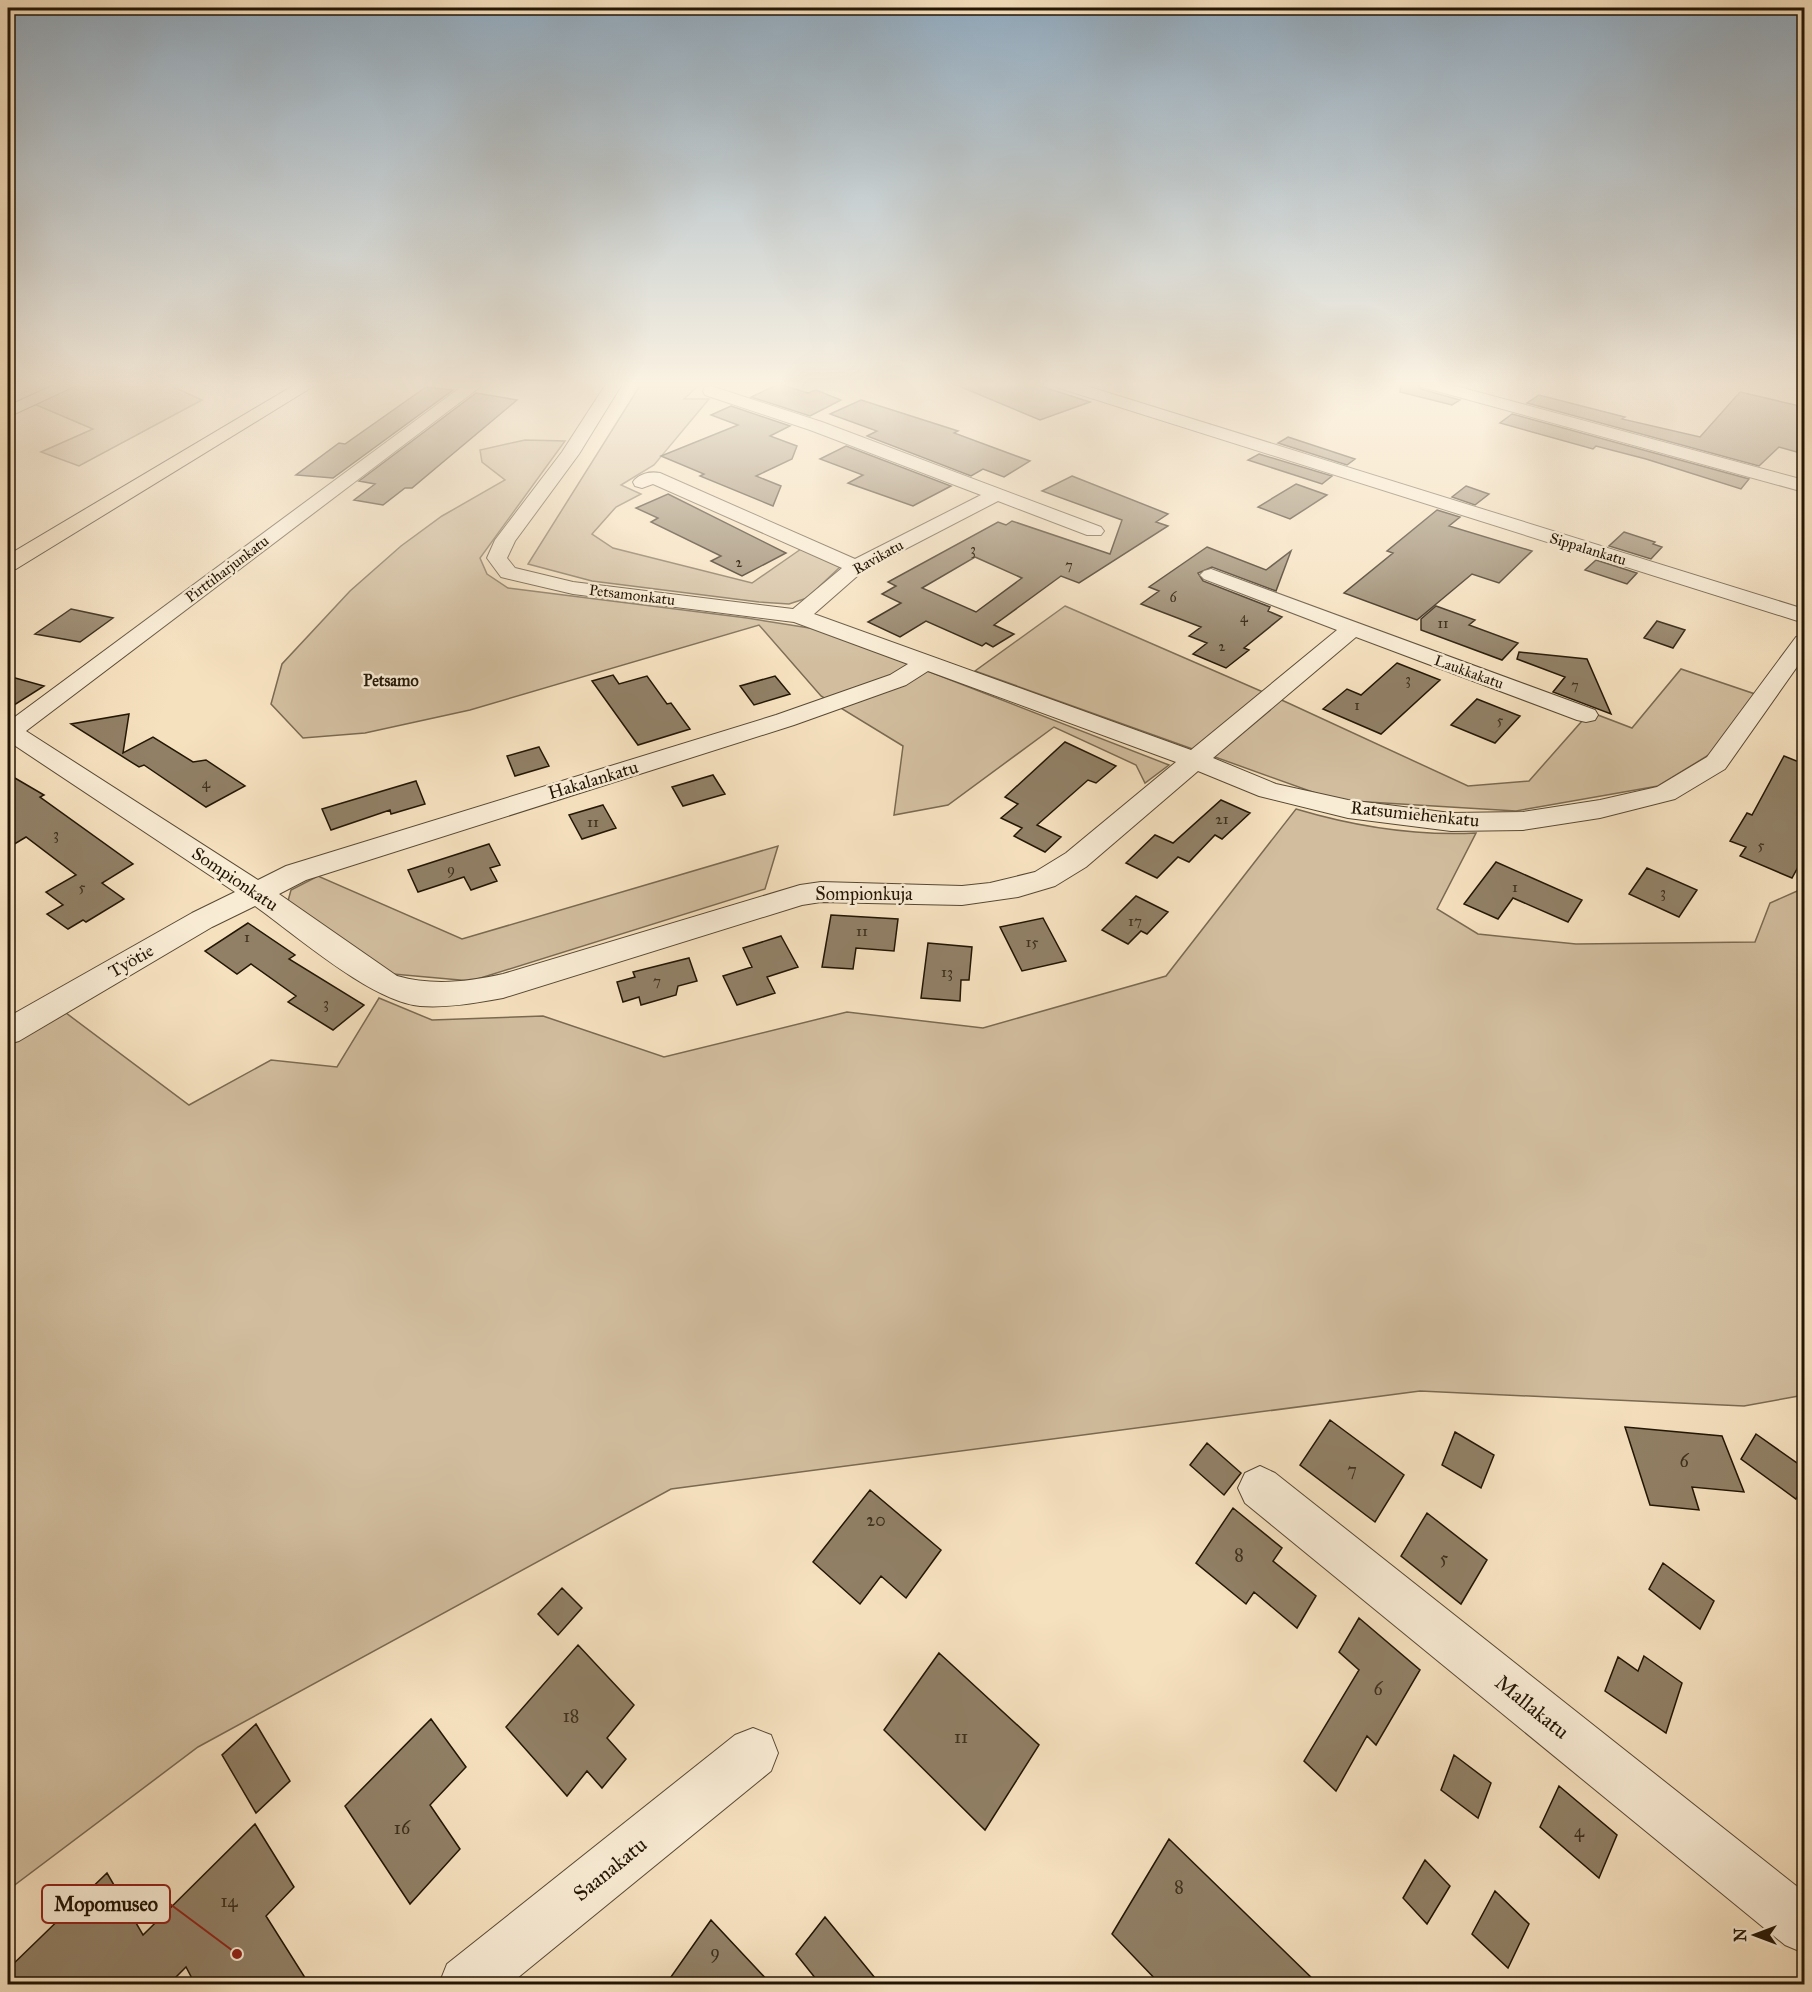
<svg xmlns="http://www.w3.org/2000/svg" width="1812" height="1992" font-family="'IM FELL Great Primer',serif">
<rect width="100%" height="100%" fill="#f6e1bf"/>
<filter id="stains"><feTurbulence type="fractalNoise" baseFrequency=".00333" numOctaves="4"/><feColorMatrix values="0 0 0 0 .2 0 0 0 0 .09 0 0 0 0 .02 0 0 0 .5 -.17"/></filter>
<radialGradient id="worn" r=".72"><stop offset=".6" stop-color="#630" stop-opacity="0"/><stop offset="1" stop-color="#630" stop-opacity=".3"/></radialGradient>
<path fill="#d2be9f" stroke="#7a6a52" stroke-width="1.5" d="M78,384H167L202,400L79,466L41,452L93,429L34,404Z
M641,384H700L684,399H709L654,465L621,485L641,494L616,507L592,534L613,548L752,583L801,549L840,567L807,598L789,604L759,602L592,581L528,564Z
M525,440L565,441L480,558L487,574L508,588L747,618L822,630L1169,765L1145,783L1136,765L1054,727L948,805L894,815L903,746L821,696L759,625L470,710L365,733L303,738L271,704L282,664L350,591L401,546L442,516L505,480L482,462L480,450Z
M1065,606L1286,702L1468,786L1529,781L1590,712L1632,728L1681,669L1755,694L1712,753L1658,786L1516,811L1335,800L975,671Z
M1296,809C1353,826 1416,836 1476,833L1437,909L1478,934L1576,944L1755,942L1770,903L1804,888V1395L1744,1406L1420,1391L671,1489L198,1747L8,1890V1046L66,1013L189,1105L271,1060L337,1067L379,998L432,1020L543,1016L664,1057L847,1012L983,1028L1166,976Z
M778,846L765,889L471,981L393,974L288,901L291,890L318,876L462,939Z"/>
<path fill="#918066" stroke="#231605" stroke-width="1.5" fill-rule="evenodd" d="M779,384L808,393L816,390L841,400L810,416L751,397Z
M954,384H1034L1090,402L1040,420Z
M1401,384H1418L1421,389L1460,400L1452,405L1400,392Z
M426,387L453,390L333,478L296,475L339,443L345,444Z
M1740,392L1804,407V454L1779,447L1759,466L1527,403L1539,395L1625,417L1622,419L1700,437Z
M476,393L517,400L412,488H405L383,505L354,500L375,484L359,481Z
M861,400L958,431L954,433L1030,461L1004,477L983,469L971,476L867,436L877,431L830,414Z
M731,406L790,426L770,436L797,446L792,459L756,476L781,486L773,506L700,476L704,474L661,456L738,425L711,415Z
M1512,414L1749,479L1741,489L1646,459L1596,446L1593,449L1500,423Z
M1288,437L1355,459L1347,465L1278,443Z
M846,446L951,486L913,506L848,483L863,475L820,459Z
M1259,454L1332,476L1322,484L1248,460Z
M1072,476L1168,514L1156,522L1168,526L1079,583L1061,576L994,625L1014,634L993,647L986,643L982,646L926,621L900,637L868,622L901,603L882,594L896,586L888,582L998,522L1006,525L1012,521L1110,554L1122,520L1042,491ZM975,557L1022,578L976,612L922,588Z
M1296,484L1327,495L1290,519L1258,507Z
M1466,486L1489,494L1475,505L1452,497Z
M668,494L786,553L742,576L711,561L721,556L651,522L658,518L636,508Z
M1437,510L1460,517L1449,526L1532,551L1499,583L1472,574L1417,620L1344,593L1393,553L1387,551Z
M1624,532L1655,542L1653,544L1662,547L1651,559L1609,546Z
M1207,547L1266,570L1291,551L1276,591L1212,567L1198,573L1203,581L1270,607L1268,611L1282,617L1244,648L1249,650L1226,668L1193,654L1207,643L1189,636L1201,627L1141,604L1159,591L1149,587Z
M1596,560L1637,573L1627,584L1585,570Z
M1436,606L1475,620L1469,625L1518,643L1502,660L1421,630V619Z
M71,609L113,618L80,642L35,634Z
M1657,621L1685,630L1673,648L1644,638Z
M1519,652L1587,659L1611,714L1553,692L1565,677L1517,659Z
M1397,663L1440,680L1381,734L1323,709L1347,689L1361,695Z
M613,675L619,684L647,676L667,704L671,703L690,729L638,745L592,681Z
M8,676L44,686L8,709Z
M775,676L790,694L754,705L740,686Z
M1477,699L1520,716L1495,743L1451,725Z
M129,714L123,753L153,737L193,762L206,760L245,786L206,807L144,765L139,767L71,724Z
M1065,742L1116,766L1096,783L1088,780L1037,825L1061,837L1045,852L1014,836L1022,828L1001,818L1018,804L1005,797Z
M539,747L549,766L515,776L507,756Z
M1784,756L1804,764V856L1792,878L1740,856L1746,847L1730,841L1747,813L1752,815Z
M8,774L44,795L40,797L133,864L102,883L124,899L86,922L83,920L68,929L47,914L63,905L46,892L76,875L26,837L8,848Z
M713,775L725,794L683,806L672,787Z
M416,781L425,804L391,814L390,810L331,830L322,809Z
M1221,800L1250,813L1222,839L1215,835L1189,862L1178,857L1157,878L1126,863L1155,835L1173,843Z
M603,805L616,828L582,839L569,815Z
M489,844L500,865L490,868L497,881L471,890L464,877L418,892L408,870Z
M1496,862L1582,900L1568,922L1513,898L1498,919L1464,904Z
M1647,868L1697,890L1679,917L1629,894Z
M1136,896L1168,912L1147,934L1141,931L1128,944L1102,930Z
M831,915L898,919L894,951L856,948L853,969L822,967Z
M1043,918L1066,961L1022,971L1000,927Z
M248,923L295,955L289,959L364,1005L333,1030L288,1002L296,996L251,964L237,974L205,951Z
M781,936L798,967L767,977L775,993L737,1005L723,976L752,967L743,948Z
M928,943L972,947L969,980H961L960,1001L921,998Z
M689,958L697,981L678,986L676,995L641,1005L639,997L623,1002L617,982L635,977L633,972Z
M1330,1420L1404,1475L1375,1522L1300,1465Z
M1625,1427L1722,1436L1744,1492L1692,1487L1699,1510L1650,1505Z
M1455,1432L1494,1455L1481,1488L1442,1465Z
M1756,1434L1804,1468V1483L1796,1499L1741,1459Z
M1207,1443L1241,1473L1224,1495L1190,1465Z
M870,1490L941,1550L906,1598L881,1576L860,1604L813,1562Z
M1233,1508L1282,1548L1273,1561L1316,1596L1297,1628L1254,1592L1246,1604L1196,1563Z
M1427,1513L1487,1560L1461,1604L1401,1556Z
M1663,1563L1714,1601L1700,1629L1649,1589Z
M562,1588L582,1608L558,1635L538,1614Z
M1359,1618L1420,1670L1376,1745L1367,1736L1336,1791L1304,1761L1359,1670L1339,1652Z
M578,1645L634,1705L607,1738L626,1759L602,1788L587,1771L567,1796L506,1727Z
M939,1653L1039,1745L985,1830L884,1730Z
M1644,1656L1682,1683L1666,1733L1605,1691L1618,1657L1638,1671Z
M431,1719L466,1767L430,1805L460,1849L410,1904L345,1806Z
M256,1724L290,1781L256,1813L222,1755Z
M1454,1755L1491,1783L1478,1818L1441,1790Z
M1559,1786L1617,1835L1599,1878L1540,1827Z
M255,1824L294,1887L266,1916L309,1984H195L186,1967L169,1984H8V1969L107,1873L143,1935Z
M1169,1839L1318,1984H1160L1112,1934Z
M1425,1860L1450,1886L1427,1924L1403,1898Z
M1495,1891L1529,1924L1508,1968L1472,1934Z
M825,1917L880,1984H820L796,1954Z
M711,1920L771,1984H666Z"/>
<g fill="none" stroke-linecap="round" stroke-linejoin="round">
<g stroke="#584934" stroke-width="2">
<path id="minor" d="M56,384H79L8,417V406Z
M465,384H484L26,731L258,880L286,866L776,715L890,675L908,664L794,622L573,594L501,577L487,558L495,540L562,452L606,384H622L579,454L515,541L507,558L515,568L573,582L793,609L842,568L653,484L642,488L635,486L633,482C638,474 650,471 660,473L855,559L981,495L810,430L705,395L703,391L705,387L711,386L822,422L1101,527L1104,531L1101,535H1087L998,501L863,571L814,614L1191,750L1337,630L1204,579L1200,575L1204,571L1211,569L1595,710L1598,715L1595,720L1586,722L1577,720L1356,637L1213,758L1276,784L1348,800L1451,813L1523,812L1600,800L1657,787L1707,757L1796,637L1804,635V657L1725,769L1675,799L1600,818L1523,830L1451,831L1348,818L1259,796L1198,771L1086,867L1055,886L1018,897L962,905L821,902L802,905L503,998C476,1003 448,1008 420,1006C371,1001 297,936 255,906L212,927L19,1041L8,1044V1017L192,913L235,892L8,741V722ZM928,671L1176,762L1066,853L1035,872L990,883L962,886L821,882L800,885L503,974C467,982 432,986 397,976L279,894L306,880L794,725L906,685Z
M1054,384H1080L1804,609V623L1056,387Z
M1420,384H1448L1804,480V492L1422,387Z
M1260,1466L1275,1473L1804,1892V1953L1785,1945L1245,1503L1238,1488L1245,1473Z
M753,1728L771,1735L778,1753L771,1771L510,1984H439L447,1964L735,1735Z"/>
</g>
<g stroke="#231605" stroke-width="2">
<path id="major" d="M296,384H317L16,569L8,570V555Z"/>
</g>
<use href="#minor" fill="#f9ecd5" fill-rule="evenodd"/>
<use href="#major" fill="#f6e1bf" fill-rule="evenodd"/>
</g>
<linearGradient id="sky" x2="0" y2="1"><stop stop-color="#91aabe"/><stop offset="0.58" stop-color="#fbf2e2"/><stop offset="1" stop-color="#fbf2e2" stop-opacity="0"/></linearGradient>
<rect width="1812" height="663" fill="url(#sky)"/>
<g text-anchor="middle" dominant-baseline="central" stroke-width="5" stroke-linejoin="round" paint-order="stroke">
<g font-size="14" fill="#3e301d">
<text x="973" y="549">3</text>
<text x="739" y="562">2</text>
<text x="1069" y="565">7</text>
<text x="1173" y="597">6</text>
<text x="1244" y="617">4</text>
<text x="1443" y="623">11</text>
<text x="1222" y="646">2</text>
<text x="1408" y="679">3</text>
<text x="1575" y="685">7</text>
<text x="1357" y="705">1</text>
<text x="1500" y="720">5</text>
</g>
<g font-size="15" fill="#231605" stroke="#f9ecd5">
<text transform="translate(1588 549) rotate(17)">Sippalankatu</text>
<text transform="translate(878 557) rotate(-29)">Ravikatu</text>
<text transform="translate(227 569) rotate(-37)">Pirttiharjunkatu</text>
<text transform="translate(632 595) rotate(7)">Petsamonkatu</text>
<text transform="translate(1469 672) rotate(20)">Laukkakatu</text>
</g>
<g font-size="15" fill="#3e301d">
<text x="206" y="783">4</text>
<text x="1222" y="819">21</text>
<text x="593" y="822">11</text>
<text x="56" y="834">3</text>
<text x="1761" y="845">5</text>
<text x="451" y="869">9</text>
<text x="82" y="887">5</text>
<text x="1515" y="887">1</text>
<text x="1663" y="892">3</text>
<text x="1135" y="921">17</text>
<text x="862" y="931">11</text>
<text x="247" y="937">1</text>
<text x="1032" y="942">15</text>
<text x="947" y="972">13</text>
<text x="657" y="981">7</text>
<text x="326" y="1003">3</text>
</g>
<g font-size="16" font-weight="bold" fill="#231605" stroke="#f9ecd5">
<text x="391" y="680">Petsamo</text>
</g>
<g font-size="18" fill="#231605" stroke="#f9ecd5">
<text transform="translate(593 780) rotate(-17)">Hakalankatu</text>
<text transform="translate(1415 814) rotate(6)">Ratsumiehenkatu</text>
<text transform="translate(235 879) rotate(34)">Sompionkatu</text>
<text x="864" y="894">Sompionkuja</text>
<text transform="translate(131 961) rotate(-30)">Työtie</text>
</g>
<g font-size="18" fill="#3e301d">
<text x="1684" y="1461">6</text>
<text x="1352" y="1470">7</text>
<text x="876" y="1520">20</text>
<text x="1239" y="1555">8</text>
<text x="1444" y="1558">5</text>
<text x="1378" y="1689">6</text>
<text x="571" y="1716">18</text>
<text x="961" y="1737">11</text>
<text x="402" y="1828">16</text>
<text x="1579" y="1831">4</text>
<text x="1179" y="1887">8</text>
<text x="229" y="1901">14</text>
<text x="715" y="1952">9</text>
</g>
<g font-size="21" fill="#231605" stroke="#f9ecd5">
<text transform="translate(1532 1707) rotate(39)">Mallakatu</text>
<text transform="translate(610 1869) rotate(-39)">Saanakatu</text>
</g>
</g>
<path fill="none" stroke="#8f2418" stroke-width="2" d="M237 1954L170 1904"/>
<circle fill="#8f2418" stroke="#f9ecd5" stroke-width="2" cx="237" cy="1954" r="6"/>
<rect fill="#f9ecd5" stroke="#8f2418" stroke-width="2" x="42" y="1885" width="128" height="38" rx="6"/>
<g font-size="20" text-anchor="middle" font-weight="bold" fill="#231605">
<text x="106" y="1911">Mopomuseo</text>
</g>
<rect width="1812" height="1992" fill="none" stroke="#f6e1bf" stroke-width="30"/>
<rect x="9" y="9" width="1794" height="1974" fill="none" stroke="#231605" stroke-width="3"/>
<rect x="15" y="15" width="1782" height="1962" fill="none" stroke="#231605" stroke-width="1.5"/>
<g transform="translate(1755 1935) rotate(270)" stroke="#f9ecd5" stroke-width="4.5" paint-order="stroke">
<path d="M0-4.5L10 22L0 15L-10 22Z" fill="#231605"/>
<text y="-9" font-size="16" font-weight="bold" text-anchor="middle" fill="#231605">N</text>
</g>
<rect width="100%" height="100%" filter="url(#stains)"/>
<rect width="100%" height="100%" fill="url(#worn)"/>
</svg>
